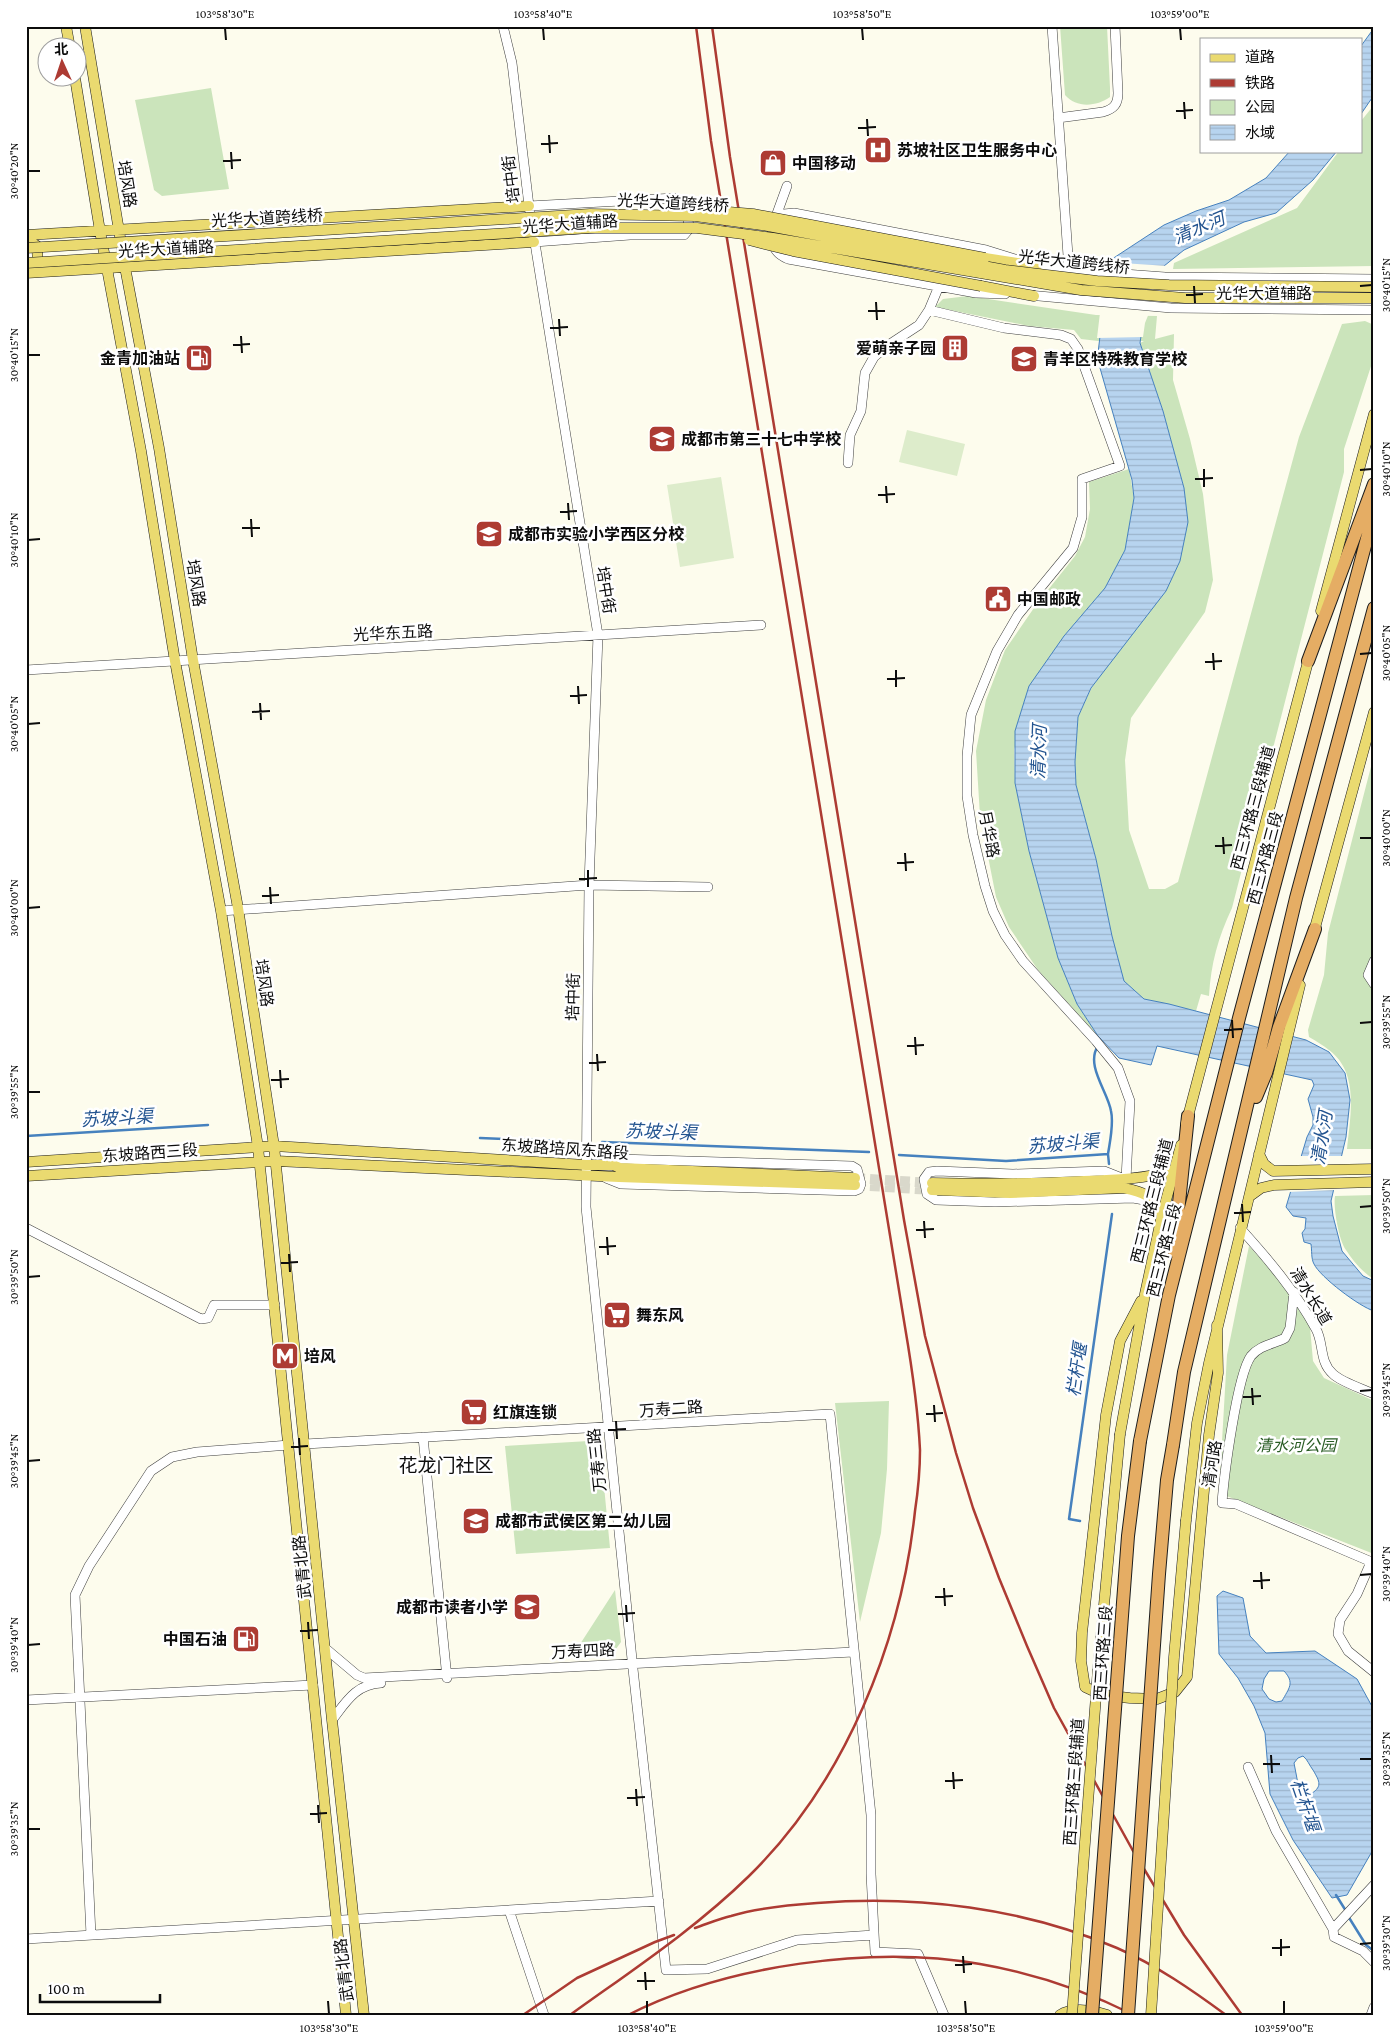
<svg xmlns="http://www.w3.org/2000/svg" width="1400" height="2041" font-family="'Crimson Pro','Noto Sans SC',serif">
<defs>
<pattern id="water-rules" width="6" height="5" patternUnits="userSpaceOnUse" patternTransform="scale(1.25)"><rect width="6" height="5" fill="#b7d4ef"/><path d="M0 2.5h6" fill="none" stroke="#9cb5cc"/></pattern>
</defs>
<rect width="100%" height="100%" fill="#fdfced"/>
<path fill="#cbe4bb" d="M1060,26H1107L1110,88V97C1096,107 1076,108 1065,95Z
M211,88L229,189L162,196L154,190L135,100Z
M1374,105V266L1173,269L1174,263L1297,208L1339,151H1361V121Z
M968,296L1096,315L1157,316L1155,339L1174,334L1173,380L1190,439L1203,494L1213,580L1205,612L1131,718L1125,760L1129,830L1149,889H1165L1178,882L1299,437L1342,324L1365,321L1374,325V357L1344,449V472L1232,908C1218,938 1211,963 1209,996L1201,994L1196,1011L1144,999L1123,981L1112,936L1096,859L1076,785L1075,762L1078,717L1184,488L1163,411L1140,343L1144,341H1098L1081,339L1074,330L1029,326L935,307L943,299Z
M1129,469L1134,498L1125,550L1105,588L1064,636L1014,749L1015,783L1029,851L1058,958L1077,1004L1098,1036L1038,970L1009,927L996,897L980,816L976,751L986,700L1005,650L1036,605L1075,556L1085,537L1090,509L1089,482Z
M1374,755V950L1364,976L1374,993V1149H1347C1350,1116 1360,1073 1329,1050C1323,1045 1316,1041 1309,1037L1308,1030L1324,975L1328,933Z
M1374,1195V1279C1363,1273 1353,1261 1346,1250C1339,1241 1333,1207 1335,1196Z
M1249,1246L1283,1283L1310,1327L1313,1361L1324,1378L1374,1401V1554L1219,1493L1227,1355Z
M889,1401L887,1469L881,1533L860,1622L835,1403Z
M589,1441L601,1455L610,1548L516,1554L505,1446Z
M615,1590L621,1642L613,1653L573,1655Z"/>
<path fill="#ddeccb" d="M907,430L965,444L957,476L899,462Z
M721,477L734,558L680,567L667,485Z"/>
<path fill="url(#water-rules)" stroke="#4681be" fill-rule="evenodd" d="M1374,28V95L1361,114V46Z
M1290,151H1337L1313,180L1276,213L1244,222L1184,250L1164,266L1143,323L1140,343L1163,411L1184,488L1188,522L1180,561L1166,591L1091,688L1078,717L1075,762L1076,785L1096,859L1112,936L1124,981L1144,999L1169,1004L1306,1040L1329,1052L1345,1073L1350,1100L1346,1137L1331,1201L1333,1216L1342,1251L1363,1276L1374,1281V1311C1360,1307 1320,1277 1314,1264C1311,1259 1312,1250 1311,1244L1304,1242L1302,1233L1305,1229L1306,1218L1293,1216L1286,1207L1307,1137L1313,1125V1117L1308,1099L1314,1085L1312,1080L1157,1046L1151,1065L1119,1058L1098,1036L1077,1004L1058,958L1029,851L1015,783V731L1029,686L1064,636L1105,588L1125,550L1134,498L1132,480L1100,368L1098,353L1109,261L1164,225L1196,211L1229,200L1266,178Z
M1223,1591L1243,1598L1250,1636L1266,1653L1315,1651L1357,1679L1374,1710V1848L1347,1895L1332,1898L1293,1840L1270,1794L1265,1733L1254,1706L1238,1678L1219,1654L1217,1596ZM1269,1671H1284C1295,1683 1289,1688 1282,1701L1276,1702L1269,1699L1262,1689L1264,1679ZM1303,1756C1308,1760 1309,1765 1313,1770C1320,1782 1323,1787 1309,1795L1299,1789L1294,1763L1298,1758Z"/>
<path fill="#fdfced" d="M1106,262L1168,266L1145,323L1143,337L1097,338Z
M1299,1156H1344L1336,1190L1288,1192Z"/>
<g fill="none" stroke-linecap="round" stroke-linejoin="round">
<path stroke="#4681be" stroke-width="2.5" d="M26,1136L208,1125
M480,1138L555,1141
M602,1142L869,1152
M1108,1154L1109,1164
M899,1155L1006,1161L1108,1154C1110,1141 1114,1124 1111,1111C1108,1092 1085,1065 1098,1046
M1080,1521L1069,1519L1112,1214
M1336,1895L1346,1911
M1348,1916L1366,1945L1374,1951"/>
<path stroke="#d9d8cb" stroke-width="10" stroke-dasharray="10 5" stroke-linecap="butt" d="M855,1178L932,1183
M855,1185L932,1190"/>
<g stroke="#3f3f3f" stroke-width="10">
<path id="minor" d="M503,26L512,63L529,206L598,635L589,885L586,1207L633,1669L666,1970L707,1969L797,1940L874,1935
M1052,26L1069,270
M1058,118L1103,112C1114,109 1118,104 1118,93L1115,26
M529,206L675,198L684,202L687,208L689,229L684,235H630L534,242
M775,219L787,186
M1032,265L1069,270L1165,277L1374,279
M1005,294L976,293L788,259C769,251 770,237 775,219L784,214L794,213L986,250L1015,259
M1028,295L1171,308L1374,310
M929,310L1004,328L1061,335L1071,339L1078,349L1120,466L1082,479V517L1073,548L1018,615L997,651L971,715L967,756V796L973,835L985,886L993,911L1005,935L1023,961L1096,1041L1118,1068L1130,1101L1126,1179
M848,463L850,435L861,411L865,373L874,357L887,346L919,325L929,310L939,286
M26,670L761,625
M221,911L589,885L708,887
M1374,961L1368,975L1374,984
M606,1178L621,1184L854,1191L859,1189L861,1184L857,1169L852,1166L618,1159L613,1165
M1124,1179L1104,1171L1013,1174L937,1171L929,1172L924,1179L927,1194L936,1200L995,1202L1133,1198L1144,1200L1155,1206
M26,1228L201,1319L208,1318L214,1305H275
M1240,1228C1269,1260 1295,1291 1316,1329C1324,1343 1319,1362 1333,1374C1341,1382 1363,1389 1374,1394
M1294,1292L1290,1328L1285,1338C1274,1344 1260,1345 1251,1356C1237,1375 1224,1476 1222,1503L1236,1504L1374,1563
M423,1437L447,1678
M305,1444L830,1414L871,1815V1874L875,1952L918,1954L944,2015
M1371,1562L1357,1594L1340,1620L1338,1634L1348,1651L1374,1672
M325,1648L357,1675L364,1678L853,1652
M26,1700L313,1685
M332,1720C346,1702 356,1684 381,1683
M1248,1767L1276,1831L1333,1929
M1374,1885L1333,1929L1334,1937L1363,1951L1374,1962
M509,1910L544,2015
M91,1935L75,1595L89,1566L151,1471L172,1457L197,1452L289,1445
M26,1939L659,1901
M1371,2015L1374,2007"/>
</g>
<g stroke="#1d1d1d" stroke-width="11">
<path id="major" d="M66,26L70,48
M85,26L125,267L159,448L193,660L238,908L274,1146L332,1720L364,2015
M75,78L100,231L141,451L175,661L221,911L258,1147L346,2015
M26,235L529,206
M26,239L37,246L38,265L34,267
M985,258L1037,266
M26,273L534,242
M981,286L1034,296
M1321,611L1374,414
M1313,935L1374,712
M1186,1124L1310,654
M1259,1154L1264,1164L1273,1171L1374,1169
M26,1162L274,1146L586,1165H613L620,1168L855,1178
M26,1176L276,1161L619,1177L855,1185
M932,1183C983,1184 1033,1184 1084,1181C1115,1180 1145,1179 1175,1170
M932,1190L1010,1193L1123,1188C1145,1192 1151,1195 1162,1215
M1250,1196L1261,1188L1274,1185L1374,1182
M1141,1301L1120,1341L1106,1415L1082,1633L1081,1661L1085,1687L1102,1695L1130,1698L1157,1699L1175,1692L1187,1677L1209,1435L1218,1373L1217,1325
M1120,1434L1145,1294L1162,1215L1181,1145
M1186,1520L1197,1423L1209,1363L1300,985
M1060,2015C1072,2007 1094,2010 1107,2015"/>
</g>
<g stroke="#1d1d1d" stroke-width="14">
<path id="highway" d="M1308,661L1374,484
M1256,1097L1266,1073L1279,1027L1315,929
M1174,1251L1188,1116
M1140,1441L1169,1295L1239,1018L1374,512
M1173,1445L1184,1372L1296,898L1374,608"/>
</g>
<use href="#minor" stroke="#fff" stroke-width="9"/>
<use href="#major" stroke="#eada70" stroke-width="10"/>
<use href="#highway" stroke="#e5ad64" stroke-width="12"/>
<path stroke="#ad3b33" stroke-width="2.5" d="M712,26L730,157L904,1220L925,1336L956,1453L973,1508L999,1578L1027,1646L1054,1708L1132,1849L1184,1935L1242,2015
M695,1928C707,1924 718,1919 731,1916C758,1908 788,1905 817,1903C918,1895 1023,1908 1117,1948C1156,1965 1192,1990 1226,2015
M523,2015L577,1978L655,1942L674,1935
M570,2015C631,1971 695,1929 749,1876C845,1782 901,1643 915,1511C918,1491 920,1470 920,1450C918,1408 912,1368 905,1327L711,141L696,26
M628,2015C726,1965 872,1945 980,1964C1032,1973 1086,1991 1134,2015"/>
<g stroke="#1d1d1d" stroke-width="11" stroke-linecap="butt">
<path id="major-bridge" d="M700,212L716,211L753,214L985,258
M749,240L793,251L981,286
M26,248L590,214L695,216L762,225L1005,270L1097,281L1169,285L1374,287
M26,263L589,228H697L773,238L1081,290L1185,298H1374
M1072,2015L1098,1669L1120,1434
M1151,2015L1174,1657L1186,1520"/>
</g>
<g stroke="#1d1d1d" stroke-width="14" stroke-linecap="butt">
<path id="highway-bridge" d="M1092,2015L1128,1536L1140,1441
M1128,2015L1159,1574L1167,1480L1173,1445"/>
</g>
<use href="#major-bridge" stroke="#eada70" stroke-width="10"/>
<use href="#highway-bridge" stroke="#e5ad64" stroke-width="12"/>
</g>
<path fill="none" stroke="#0c0c0c" stroke-width="2" d="M225,28L226,40M543,28L544,40M862,28L863,40M1180,28L1181,40M1184,102L1185,119M1176,111L1193,110M867,119L868,136M858,128L876,127M549,135L550,153M541,144L558,143M231,152L232,169M223,161L241,160M28,171H40M1194,286L1195,303M1360,286L1372,285M1186,295L1203,294M876,302L877,320M868,311H885M559,319L560,336M550,328L568,327M241,336L242,353M233,345L250,344M28,355H40M1204,469V487M1360,470L1372,469M1195,479L1213,478M886,486L887,503M878,495L895,494M568,503L569,520M560,512L577,511M251,519L252,537M242,528H260M28,540L40,539M1213,653L1214,670M1360,654L1372,653M1205,662L1222,661M896,670V687M887,679L905,678M578,686L579,704M570,696L587,695M260,703L261,720M252,712L270,711M28,724L40,723M1223,837L1224,854M1360,838H1372M1215,846L1232,845M905,853L906,871M897,863L914,862M588,870V887M579,879L597,878M270,887L271,904M262,896L279,895M28,908L40,907M1232,1020L1233,1038M1360,1023L1372,1022M1224,1030L1242,1029M915,1037L916,1055M907,1046L924,1045M597,1054L598,1071M589,1063L606,1062M280,1070L281,1088M271,1080L289,1079M28,1092H40M1242,1204L1243,1222M1360,1207L1372,1206M1234,1213L1251,1212M924,1221L925,1238M916,1230L934,1229M607,1237L608,1255M599,1247L616,1246M289,1254L290,1272M281,1263L298,1262M28,1277L40,1276M1252,1388L1253,1405M1360,1391L1372,1390M1243,1397L1261,1396M934,1405L935,1422M926,1414L943,1413M616,1421L617,1439M608,1430L626,1429M299,1438L300,1455M291,1447L308,1446M28,1461L40,1460M1261,1572L1262,1589M1360,1575L1372,1574M1253,1581L1270,1580M944,1588L945,1606M935,1597L953,1596M626,1605L627,1622M618,1614L635,1613M308,1622L309,1639M300,1631L318,1630M28,1645L40,1644M1271,1755L1272,1773M1360,1759H1372M1263,1764H1280M953,1772L954,1789M945,1781L963,1780M636,1789L637,1806M627,1798L645,1797M318,1805L319,1823M310,1814L327,1813M28,1829H40M1281,1939V1956M1360,1944L1372,1943M1272,1948L1290,1947M963,1956L964,1973M955,1965L972,1964M645,1972L646,1990M637,1981H655M328,2001L329,2014M647,2001V2014M965,2001L966,2014M1284,2001V2014"/>
<defs>
<g id="hospital-square" transform="scale(1.4375)"><rect x="-9" y="-9" width="18" height="18" rx="4" fill="#ad3b33" stroke="#fff"/><path d="M-5-5h3v3.5h4V-5h3V5h-3V1.5h-4V5h-3Z" fill="#fff"/></g>
<g id="shop-square" transform="scale(1.4375)"><rect x="-9" y="-9" width="18" height="18" rx="4" fill="#ad3b33" stroke="#fff"/><path d="M-5-2.5h2.3a2.7 3.5 0 0 1 5.4 0H5L5.5 6h-11ZM-1.5-2.5h3a1.5 2.3 0 0 0-3 0Z" fill="#fff"/></g>
<g id="building-square" transform="scale(1.4375)"><rect x="-9" y="-9" width="18" height="18" rx="4" fill="#ad3b33" stroke="#fff"/><path d="M-4-6H4V6H1V3H-1V6H-4ZM-2.5-4.3h1.7v1.8h-1.7ZM.8-4.3h1.7v1.8H.8ZM-2.5-1h1.7V.8h-1.7ZM.8-1h1.7V.8H.8Z" fill="#fff"/></g>
<g id="fuel-square" transform="scale(1.4375)"><rect x="-9" y="-9" width="18" height="18" rx="4" fill="#ad3b33" stroke="#fff"/><path d="M-5.5-6h7V0h2V4h1.3V-2.5L3-4.5l.8-.8L6-3V5H2.5V1h-1V6h-7ZM-4.2-4.7v3.2H.2V-4.7Z" fill="#fff"/></g>
<g id="school-square" transform="scale(1.4375)"><rect x="-9" y="-9" width="18" height="18" rx="4" fill="#ad3b33" stroke="#fff"/><path d="M0-5L7-2L0 1L-7-2ZM-4 1L0 2.5L4 1V4Q0 6-4 4Z" fill="#fff"/></g>
<g id="civic-square" transform="scale(1.4375)"><rect x="-9" y="-9" width="18" height="18" rx="4" fill="#ad3b33" stroke="#fff"/><path d="M-.6-6.5H3V-4.5H.6V-3L4-1V1h2V6H-6V1h2V-1L-.6-3ZM-1.2 2.5V6h2.4V2.5Z" fill="#fff"/></g>
<g id="supermarket-square" transform="scale(1.4375)"><rect x="-9" y="-9" width="18" height="18" rx="4" fill="#ad3b33" stroke="#fff"/><path d="M-6-5.5h2.5l.6 2H6L4.5 2H-2.5L-4.4-4H-6ZM-1.5 3.2a1.3 1.3 0 1 0 .1 0ZM3 3.2a1.3 1.3 0 1 0 .1 0Z" fill="#fff"/></g>
<g id="metro-square" transform="scale(1.4375)"><rect x="-9" y="-9" width="18" height="18" rx="4" fill="#ad3b33" stroke="#fff"/><path d="M-5.5 5V-5H-3L0 0L3-5H5.5V5H3V-.5L0 4L-3-.5V5Z" fill="#fff"/></g>
</defs>
<g fill-rule="evenodd">
<use href="#hospital-square" x="878" y="150"/>
<use href="#shop-square" x="773" y="163"/>
<use href="#building-square" x="955" y="348"/>
<use href="#fuel-square" x="199" y="358"/>
<use href="#school-square" x="1024" y="359"/>
<use href="#school-square" x="662" y="439"/>
<use href="#school-square" x="489" y="534"/>
<use href="#civic-square" x="998" y="599"/>
<use href="#supermarket-square" x="617" y="1315"/>
<use href="#metro-square" x="285" y="1356"/>
<use href="#supermarket-square" x="474" y="1412"/>
<use href="#school-square" x="476" y="1521"/>
<use href="#school-square" x="527" y="1607"/>
<use href="#fuel-square" x="246" y="1639"/>
</g>
<g text-anchor="middle" dominant-baseline="central" stroke-width="5" stroke-linejoin="round" paint-order="stroke">
<g font-size="16" font-weight="bold" fill="#0c0c0c" stroke="#fff" text-anchor="start">
<text x="897" y="150">苏坡社区卫生服务中心</text>
<text x="792" y="163">中国移动</text>
<text x="936" y="348" text-anchor="end">爱萌亲子园</text>
<text x="180" y="358" text-anchor="end">金青加油站</text>
<text x="1043" y="359">青羊区特殊教育学校</text>
<text x="681" y="439">成都市第三十七中学校</text>
<text x="508" y="534">成都市实验小学西区分校</text>
<text x="1017" y="599">中国邮政</text>
<text x="636" y="1315">舞东风</text>
<text x="304" y="1356">培风</text>
<text x="493" y="1412">红旗连锁</text>
<text x="495" y="1521">成都市武侯区第二幼儿园</text>
<text x="508" y="1607" text-anchor="end">成都市读者小学</text>
<text x="227" y="1639" text-anchor="end">中国石油</text>
</g>
<g font-size="16" fill="#0c0c0c" stroke="#fff">
<text transform="translate(511 179) rotate(-97)">培中街</text>
<text transform="translate(127 184) rotate(81)">培风路</text>
<text transform="translate(673 203) rotate(3)">光华大道跨线桥</text>
<text transform="translate(267 218) rotate(-3)">光华大道跨线桥</text>
<text transform="translate(570 224) rotate(-4)">光华大道辅路</text>
<text transform="translate(166 249) rotate(-3)">光华大道辅路</text>
<text transform="translate(1074 262) rotate(6)">光华大道跨线桥</text>
<text x="1264" y="293">光华大道辅路</text>
<text transform="translate(196 583) rotate(81)">培风路</text>
<text transform="translate(606 590) rotate(81)">培中街</text>
<text transform="translate(393 633) rotate(-3)">光华东五路</text>
<text transform="translate(1253 808) rotate(-75)">西三环路三段辅道</text>
<text transform="translate(989 834) rotate(79)">月华路</text>
<text transform="translate(1265 858) rotate(-75)">西三环路三段</text>
<text transform="translate(264 983) rotate(82)">培风路</text>
<text transform="translate(573 997) rotate(-89)">培中街</text>
<text transform="translate(565 1149) rotate(4)">东坡路培风东路段</text>
<text transform="translate(150 1153) rotate(-4)">东坡路西三段</text>
<text transform="translate(1152 1201) rotate(-76)">西三环路三段辅道</text>
<text transform="translate(1164 1250) rotate(-76)">西三环路三段</text>
<text transform="translate(1311 1296) rotate(59)">清水长道</text>
<text transform="translate(671 1409) rotate(-4)">万寿二路</text>
<text transform="translate(597 1460) rotate(-96)">万寿三路</text>
<text transform="translate(1212 1464) rotate(-81)">清河路</text>
<text transform="translate(302 1567) rotate(-96)">武青北路</text>
<text transform="translate(583 1651) rotate(-3)">万寿四路</text>
<text transform="translate(1103 1653) rotate(-86)">西三环路三段</text>
<text transform="translate(1074 1782) rotate(-86)">西三环路三段辅道</text>
<text transform="translate(344 1970) rotate(-97)">武青北路</text>
</g>
<g font-size="16" font-style="italic" fill="#295c24" stroke="#fff">
<text x="1296" y="1445">清水河公园</text>
</g>
<g font-size="18" font-style="italic" fill="#235490" stroke="#fff">
<text transform="translate(1199 228) rotate(-23)">清水河</text>
<text transform="translate(1039 752) rotate(-88)">清水河</text>
<text transform="translate(117 1118) rotate(-3)">苏坡斗渠</text>
<text transform="translate(661 1132) rotate(2)">苏坡斗渠</text>
<text transform="translate(1322 1138) rotate(-81)">清水河</text>
<text transform="translate(1063 1144) rotate(-5)">苏坡斗渠</text>
<text transform="translate(1077 1370) rotate(-82)">栏杆堰</text>
<text transform="translate(1305 1805) rotate(71)">栏杆堰</text>
</g>
<g font-size="19" fill="#0c0c0c" stroke="#fff">
<text x="446" y="1465">花龙门社区</text>
</g>
</g>
<rect width="1400" height="2041" fill="none" stroke="#ffffff" stroke-width="55"/>
<rect x="1200" y="38" width="162" height="115" fill="#ffffff" stroke="#9e9e9e"/>
<rect x="1210" y="54" width="25" height="8" fill="#eada70" stroke="#9e9e9e"/>
<text x="1245" y="62" font-size="15" fill="#0c0c0c">道路</text>
<rect x="1210" y="79" width="25" height="8" fill="#ad3b33" stroke="#9e9e9e"/>
<text x="1245" y="88" font-size="15" fill="#0c0c0c">铁路</text>
<rect x="1210" y="100" width="25" height="15" fill="#cbe4bb" stroke="#9e9e9e"/>
<text x="1245" y="112" font-size="15" fill="#0c0c0c">公园</text>
<rect x="1210" y="125" width="25" height="15" fill="url(#water-rules)" stroke="#9e9e9e"/>
<text x="1245" y="138" font-size="15" fill="#0c0c0c">水域</text>
<g transform="translate(62 62) rotate(357)"><circle r="24" fill="#ffffff" stroke="#9e9e9e"/>
<path d="M0-4L9 19L0 12L-9 19Z" fill="#ad3b33"/>
<text y="-8" font-size="14" font-weight="bold" text-anchor="middle" fill="#0c0c0c">北</text>
</g>
<path d="M40 1994v8h120v-8" fill="none" stroke="#0c0c0c" stroke-width="2.5"/>
<text x="48" y="1994" font-size="15" fill="#0c0c0c" stroke="#ffffff" stroke-width="4" paint-order="stroke">100 m</text>
<rect x="28" y="28" width="1344" height="1986" fill="none" stroke="#0c0c0c" stroke-width="2"/>
<g font-size="12" text-anchor="middle" fill="#0c0c0c">
<text x="225" y="18">103°58'30"E</text>
<text x="543" y="18">103°58'40"E</text>
<text x="862" y="18">103°58'50"E</text>
<text x="1180" y="18">103°59'00"E</text>
<text transform="translate(14 171) rotate(-90)" y="4">30°40'20"N</text>
<text transform="translate(1386 285) rotate(-90)" y="4">30°40'15"N</text>
<text transform="translate(14 355) rotate(-90)" y="4">30°40'15"N</text>
<text transform="translate(1386 469) rotate(-90)" y="4">30°40'10"N</text>
<text transform="translate(14 540) rotate(-90)" y="4">30°40'10"N</text>
<text transform="translate(1386 653) rotate(-90)" y="4">30°40'05"N</text>
<text transform="translate(14 724) rotate(-90)" y="4">30°40'05"N</text>
<text transform="translate(1386 838) rotate(-90)" y="4">30°40'00"N</text>
<text transform="translate(14 908) rotate(-90)" y="4">30°40'00"N</text>
<text transform="translate(1386 1022) rotate(-90)" y="4">30°39'55"N</text>
<text transform="translate(14 1092) rotate(-90)" y="4">30°39'55"N</text>
<text transform="translate(1386 1206) rotate(-90)" y="4">30°39'50"N</text>
<text transform="translate(14 1277) rotate(-90)" y="4">30°39'50"N</text>
<text transform="translate(1386 1390) rotate(-90)" y="4">30°39'45"N</text>
<text transform="translate(14 1461) rotate(-90)" y="4">30°39'45"N</text>
<text transform="translate(1386 1574) rotate(-90)" y="4">30°39'40"N</text>
<text transform="translate(14 1645) rotate(-90)" y="4">30°39'40"N</text>
<text transform="translate(1386 1759) rotate(-90)" y="4">30°39'35"N</text>
<text transform="translate(14 1829) rotate(-90)" y="4">30°39'35"N</text>
<text transform="translate(1386 1943) rotate(-90)" y="4">30°39'30"N</text>
<text x="329" y="2032">103°58'30"E</text>
<text x="647" y="2032">103°58'40"E</text>
<text x="966" y="2032">103°58'50"E</text>
<text x="1284" y="2032">103°59'00"E</text>
</g>
</svg>
